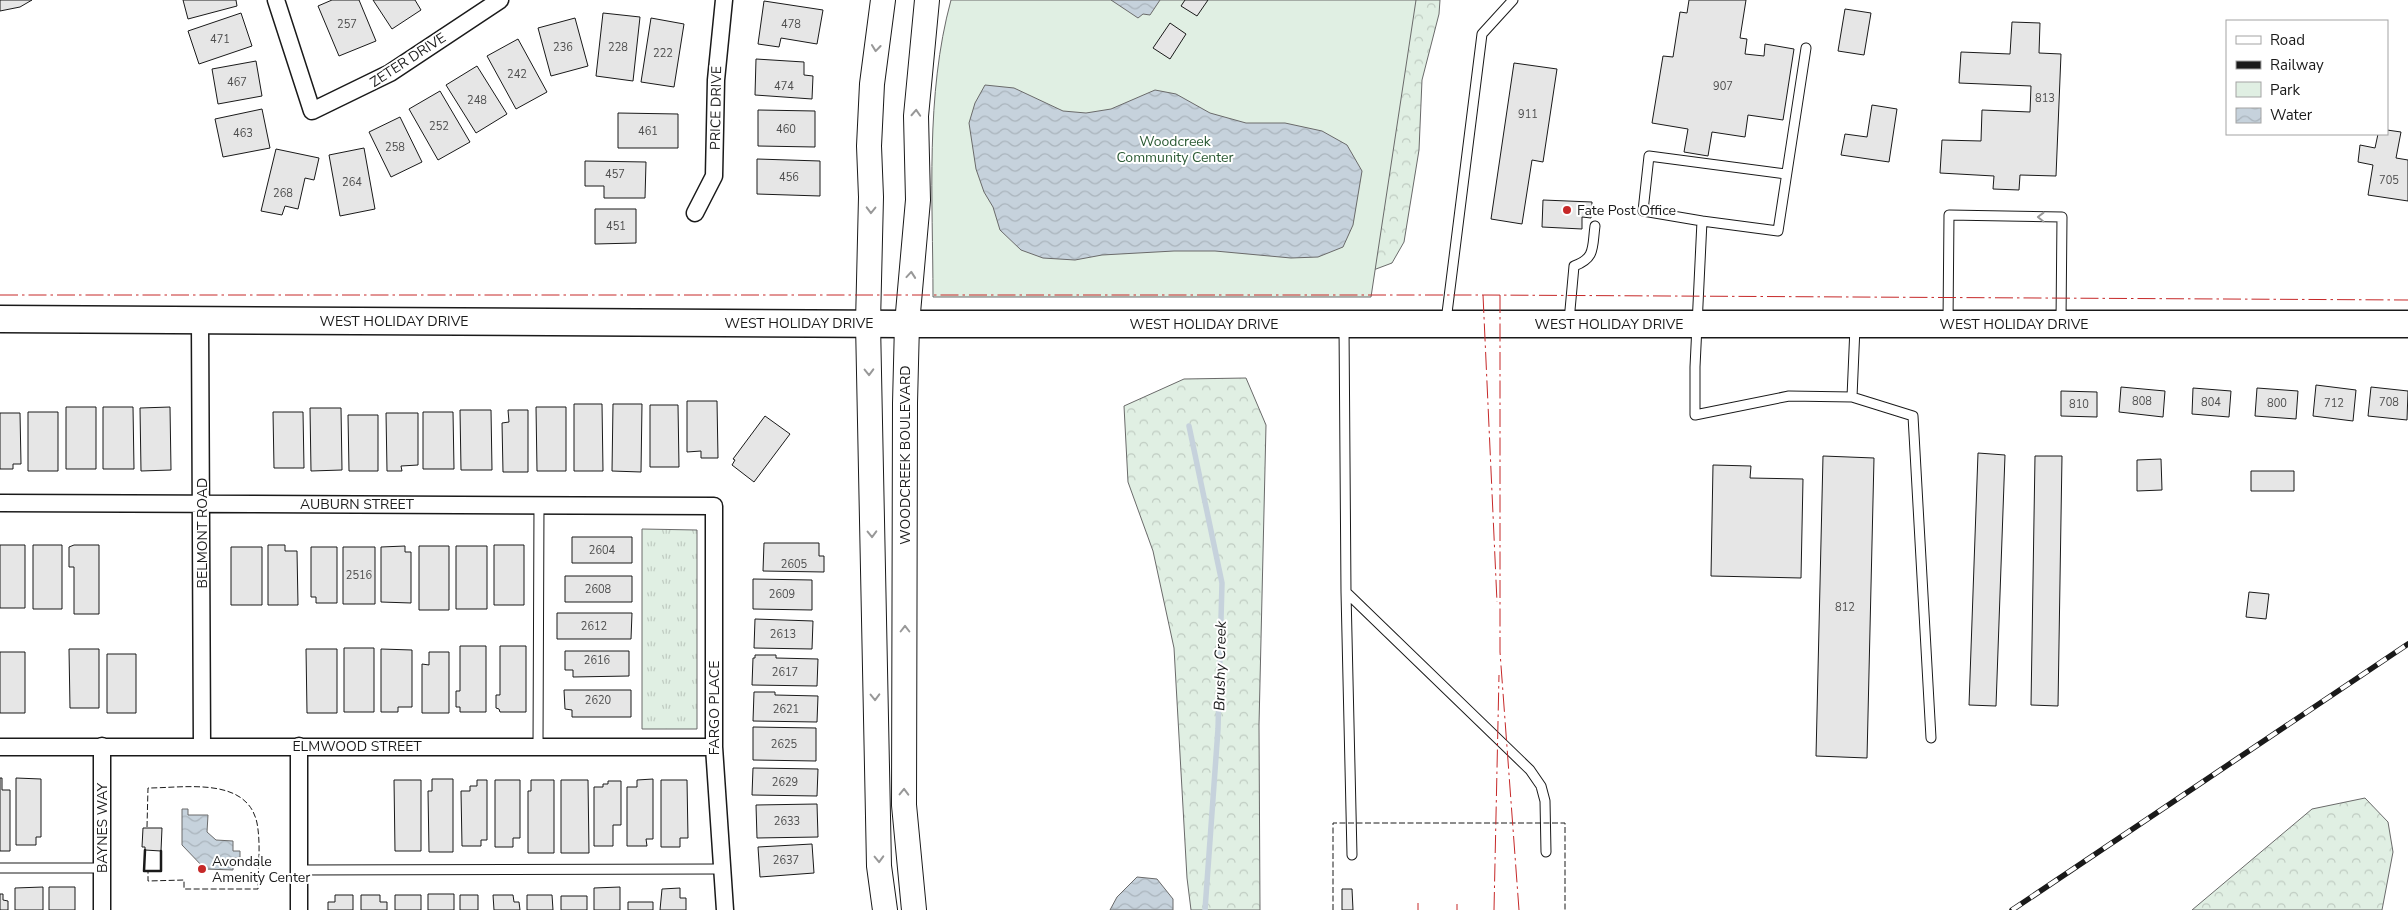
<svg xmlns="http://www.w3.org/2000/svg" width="2408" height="910" font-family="'Nunito Sans',sans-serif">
<defs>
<pattern id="grass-tufts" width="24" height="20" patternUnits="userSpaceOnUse" patternTransform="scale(1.25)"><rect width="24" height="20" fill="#e0efe3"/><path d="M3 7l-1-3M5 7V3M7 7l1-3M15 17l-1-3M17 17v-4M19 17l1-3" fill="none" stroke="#c0ccc2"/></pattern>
<pattern id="forest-crowns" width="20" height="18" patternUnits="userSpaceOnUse" patternTransform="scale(1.25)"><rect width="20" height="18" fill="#e0efe3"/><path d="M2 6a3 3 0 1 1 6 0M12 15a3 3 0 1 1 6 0" fill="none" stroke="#c0ccc2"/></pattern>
<pattern id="water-waves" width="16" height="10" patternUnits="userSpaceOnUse" patternTransform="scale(1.25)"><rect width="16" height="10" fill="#c6d2dc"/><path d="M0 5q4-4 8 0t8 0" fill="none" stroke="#aab4bc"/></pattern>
</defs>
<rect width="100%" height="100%" fill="#fff"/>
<path fill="url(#grass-tufts)" stroke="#6a6a6a" d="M642,529L697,530V729H642Z"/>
<path fill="url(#forest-crowns)" stroke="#6a6a6a" d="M1391,0H1440L1439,14L1422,80L1419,150L1404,242L1392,263L1368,272Z
M1246,378L1266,425L1259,725L1260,910H1191L1187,878L1174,648L1153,551L1128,482L1124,406L1184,379Z
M2365,798L2388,822L2393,852L2382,910H2192L2312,809Z"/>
<path fill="#e0efe3" stroke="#6a6a6a" d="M951,0H1416L1371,297H933C933,199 925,96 951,0Z"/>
<path fill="url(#water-waves)" stroke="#6a6a6a" d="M1111,0H1160L1150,15L1143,14L1138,18Z
M985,85L1014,88L1063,111L1086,113L1111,109L1155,90L1176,94L1210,113L1246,123H1285L1322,131L1347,145L1362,171L1353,225L1343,247L1318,257L1291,258L1215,251H1174L1102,255L1075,260L1043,258L1021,250L1000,230L993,207L984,192L976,169L969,123L975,103Z
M182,809H188V815H208L207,832L216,840L233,841V851H240V858H233V870L205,869L182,845Z
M1137,877L1157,879L1173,899V910H1110L1117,897Z"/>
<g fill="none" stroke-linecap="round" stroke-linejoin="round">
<path stroke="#c6d2dc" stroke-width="5.5" d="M1189,426L1222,583L1218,729L1205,910"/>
</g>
<path fill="#e6e6e6" stroke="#1a1a1a" d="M0,0H32L20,7L0,11Z
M183,0H236L237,6L188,19Z
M332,0H359L376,41L339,56L318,6Z
M373,0H415L421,10L392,29Z
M1185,0H1208L1197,16L1181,6Z
M1689,0H1746L1740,38L1747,39L1745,54L1764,56L1765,44L1794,49L1783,120L1748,115L1745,137L1712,132L1708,156L1684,152L1688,129L1652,123L1663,56L1673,57L1680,12L1687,13Z
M764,1L823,10L817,44L781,38L779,47L758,44Z
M1845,9L1871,13L1864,55L1838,51Z
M241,13L252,46L199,64L188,31Z
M603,13L640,17L633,81L596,76Z
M575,18L588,66L551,76L538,28Z
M651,18L684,24L674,87L641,82Z
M2012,22L2040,23L2039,53L2061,54L2056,176L2020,175L2019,190L1993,189L1994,176L1940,173L1942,140L1981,141L1982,110L2030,112L2031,86L1959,83L1961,52L2010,54Z
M1170,23L1186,34L1170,59L1153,48Z
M518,39L547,92L516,109L487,56Z
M756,59L804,62V75L813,76L812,99L755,95Z
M256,61L262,96L218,104L212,69Z
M1514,63L1557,69L1543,162L1532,160L1522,224L1491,219Z
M477,66L507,114L476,133L446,85Z
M440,91L470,142L438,160L409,109Z
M1872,105L1897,109L1889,162L1841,155L1845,134L1867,137Z
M262,109L270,148L223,157L215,119Z
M758,110L815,111V147L758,146Z
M618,113L678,114V148H618Z
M400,117L422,162L391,177L369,132Z
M2387,130L2401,132L2396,158L2408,160V201L2368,195L2373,165L2358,162L2360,145L2375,148L2378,134H2387Z
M364,148L375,209L340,216L329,155Z
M276,149L319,158L314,180L305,178L298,209L285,206L282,215L261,211Z
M757,159L820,161V196L757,194Z
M585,161L646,162L645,198H604V186H585Z
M1543,200L1592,202L1591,218L1582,217V229L1542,227Z
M595,209H636V243L595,244Z
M2316,385L2356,390L2353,421L2313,416Z
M2121,387L2165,391L2163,417L2119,412Z
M2371,387L2408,391L2407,420L2368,416Z
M2193,388L2231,391L2229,417L2192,414Z
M2257,388L2298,391L2296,419L2255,416Z
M2061,391L2097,392V417L2061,416Z
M687,401H717L718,458H701V451L687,452Z
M574,404H602L603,471H574Z
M613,404H642L641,472L612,471Z
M650,405H678L679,467H650Z
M66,407H96V469H66Z
M103,407H133L134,469H103Z
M170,407L171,470L141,471L140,408Z
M536,407H566V471H537Z
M310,408H341L342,470L311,471Z
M460,410H491L492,470H461Z
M508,410H528V472H503L502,423L509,422Z
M28,412H58V471H28Z
M273,412H303L304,468H274Z
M423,412H453L454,469H423Z
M0,413H20L21,464H13V469H0Z
M386,413H418V465L401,466L402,471H387Z
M348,415H378V471H349Z
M765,416L790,434L754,482L732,465L735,460L733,459Z
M1978,453L2005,455L1996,706L1969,705Z
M1823,456L1874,458L1867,758L1816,756Z
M2035,456H2062L2058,706L2031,705Z
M2161,459L2162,490L2137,491V460Z
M1713,465L1751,466L1750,478L1803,479L1801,578L1711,576Z
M2251,471H2294V491H2251Z
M572,537H632V563H572Z
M764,543H819V556H824V572L763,571Z
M0,545H25V608H0Z
M33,545H62V609H33Z
M74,545H99V614H74V567H69V547Z
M268,545H285V551H297L298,605H268Z
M494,545H524V605H494Z
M405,546V552H411V603L381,602V547Z
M419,546H449V610H419Z
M456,546H487V609H456Z
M231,547H262V605H231Z
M311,547H337V603H316V597H311Z
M343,547H375V604H343Z
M565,576H632V602H565Z
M753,579L812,580V610L753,609Z
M2249,592L2269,594L2266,619L2246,617Z
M557,613H632L631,639H557Z
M755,619L813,621L812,649L754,648Z
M460,646H486V712H460V707H456V691H460Z
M500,646H526V712H500L499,709L496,708V695H500Z
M344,648H374V712H344Z
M69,649H99V708H70Z
M306,649H337V713H307Z
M381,649L412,650V707H398V712H381Z
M565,651H629V676L573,677V670H565Z
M0,652H25V713H0Z
M429,652H449V713H422V664L429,665Z
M107,654H136V713H107Z
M755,655H776V658L818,659L817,686L752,685L753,658H755Z
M564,690H631V717H572V710L565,709Z
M754,692H775V695L818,696L817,722L753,721Z
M753,727L816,728V761L753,760Z
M753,768L818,769L817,796L752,795Z
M0,778H2V790H10V851H0Z
M16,778L41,779V837H36V845H16Z
M432,779H453V852H429L428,791H432Z
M653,779V839H646L647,846H627V787H637V780Z
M394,780H421V851H395Z
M477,780H487V840H481V846H462L461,791H470V786H477Z
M495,780H520V838H513V847H495Z
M531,780H554V853H528V791H531Z
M561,780H588L589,853H561Z
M661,780H687L688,838H680V847H661Z
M608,781H621V825H613V846H594V787H603V784H608Z
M817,804L818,837L757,838L756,805Z
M143,828H162L161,851L145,850V847H142Z
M812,844L814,873L760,877L758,847Z
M43,887V910H15V888Z
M49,887H75V910H49Z
M620,887V910H594V888Z
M680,888V898H686V910H660L662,889Z
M1342,889H1352L1353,910H1342Z
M0,894H3V900L8,901V910H0Z
M428,894H454V910H428Z
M335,895H353V910H328V902H335Z
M361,895H380V902H387V910H361Z
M395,895H421V910H395Z
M460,895H478V910H460Z
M493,895H513L514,902H519L520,910H494Z
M527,895H552L553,910H527Z
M561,896H587V910H561Z
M628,902H653V910H628Z"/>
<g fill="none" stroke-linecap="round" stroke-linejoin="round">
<g stroke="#1a1a1a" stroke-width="11">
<path id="lane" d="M1806,48L1778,231L1702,221L1695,367V415L1789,396L1852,397L1855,327
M1702,221L1643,211L1649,156L1786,174
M1446,321L1482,34L1513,0
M1569,321L1574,266C1596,258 1592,247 1595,226
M1948,322L1949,215L2062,217L2061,321
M1344,326L1346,592L1352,855
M1852,397L1913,416L1931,738
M1346,592L1530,770L1541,786L1545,801L1546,852
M538,746L539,505
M0,868H102
M299,870L720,869"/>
</g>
<g stroke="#1a1a1a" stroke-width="19">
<path id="street" d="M276,0L312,111L390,73L500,0
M695,213L714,176L716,80L724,0
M200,320L202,746
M0,503L714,506V747L725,910
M102,746V910
M0,747H714
M299,910V746"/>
</g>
<g stroke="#1a1a1a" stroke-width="26">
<path id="secondary" d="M883,0L872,84L869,146L871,197L868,323L879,866L885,910
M914,910L904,805L905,403L907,324L918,200L916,116L927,0"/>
</g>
<g stroke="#1a1a1a" stroke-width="29">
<path id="primary" d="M0,319L907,324H2408"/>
</g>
<use href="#lane" stroke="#fff" stroke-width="9"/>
<use href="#street" stroke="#fff" stroke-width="16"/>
<use href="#secondary" stroke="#fff" stroke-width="24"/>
<use href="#primary" stroke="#fff" stroke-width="26"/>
<g stroke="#1a1a1a" stroke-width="5.5">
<path id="rail" d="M2012,910L2408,644"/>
</g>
<use href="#rail" stroke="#fff" stroke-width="4" stroke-dasharray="11" stroke-linecap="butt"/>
<path stroke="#1a1a1a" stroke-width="1" stroke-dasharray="6 2.5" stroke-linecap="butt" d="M147,827L148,788C184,788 247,776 257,823C261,844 258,868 258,889H184V880L148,881V871
M1333,910V823H1565V910"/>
<path stroke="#1a1a1a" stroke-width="2.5" d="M145,850L144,871H161V851"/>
<path stroke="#c62828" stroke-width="1" stroke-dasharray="18 4 2.5 4" stroke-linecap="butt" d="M0,295H1483L2408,300
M1483,295L1497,602
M1500,295V652L1519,910
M1418,903V910
M1457,904V910
M1494,910L1499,675"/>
</g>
<defs><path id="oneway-chevron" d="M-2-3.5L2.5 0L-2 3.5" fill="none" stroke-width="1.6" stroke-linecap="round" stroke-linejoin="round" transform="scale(1.25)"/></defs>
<g stroke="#989898">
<use href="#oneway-chevron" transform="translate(876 48) rotate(96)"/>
<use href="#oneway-chevron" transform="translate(916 113) rotate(-87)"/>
<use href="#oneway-chevron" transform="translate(871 210) rotate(91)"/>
<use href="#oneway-chevron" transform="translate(2041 217) rotate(-179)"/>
<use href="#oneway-chevron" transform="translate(911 275) rotate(-85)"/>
<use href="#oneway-chevron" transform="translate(869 372) rotate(89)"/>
<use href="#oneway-chevron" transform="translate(872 534) rotate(89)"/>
<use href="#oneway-chevron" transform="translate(905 629) rotate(-90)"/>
<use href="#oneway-chevron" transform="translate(875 697) rotate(89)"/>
<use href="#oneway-chevron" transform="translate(904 792) rotate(-89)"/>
<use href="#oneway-chevron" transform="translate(879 859) rotate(88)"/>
</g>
<g fill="#c62828" stroke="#fff" stroke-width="2">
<circle cx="1567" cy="210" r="5"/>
<circle cx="202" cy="869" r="5"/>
</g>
<g text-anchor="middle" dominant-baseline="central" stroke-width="4" stroke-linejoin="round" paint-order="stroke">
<g font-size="11" fill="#4d4d4d">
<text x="347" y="24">257</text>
<text x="791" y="24">478</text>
<text x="220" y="39">471</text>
<text x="563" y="47">236</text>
<text x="618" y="47">228</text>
<text x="663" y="53">222</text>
<text x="517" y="74">242</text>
<text x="237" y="82">467</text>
<text x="784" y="86">474</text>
<text x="1723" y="86">907</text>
<text x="2045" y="98">813</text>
<text x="477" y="100">248</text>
<text x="1528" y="114">911</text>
<text x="439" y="126">252</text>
<text x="786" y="129">460</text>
<text x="648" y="131">461</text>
<text x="243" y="133">463</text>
<text x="395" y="147">258</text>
<text x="615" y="174">457</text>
<text x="789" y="177">456</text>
<text x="2389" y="180">705</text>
<text x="352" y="182">264</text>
<text x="283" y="193">268</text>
<text x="616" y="226">451</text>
<text x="2142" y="401">808</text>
<text x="2211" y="402">804</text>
<text x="2389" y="402">708</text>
<text x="2277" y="403">800</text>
<text x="2334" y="403">712</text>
<text x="2079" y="404">810</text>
<text x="602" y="550">2604</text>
<text x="794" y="564">2605</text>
<text x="359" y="575">2516</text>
<text x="598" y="589">2608</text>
<text x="782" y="594">2609</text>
<text x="1845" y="607">812</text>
<text x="594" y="626">2612</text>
<text x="783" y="634">2613</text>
<text x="597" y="660">2616</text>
<text x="785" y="672">2617</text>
<text x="598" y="700">2620</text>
<text x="786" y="709">2621</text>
<text x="784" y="744">2625</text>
<text x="785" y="782">2629</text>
<text x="787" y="821">2633</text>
<text x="786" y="860">2637</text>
</g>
<g font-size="14" fill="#1a1a1a" stroke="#fff">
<text transform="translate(408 60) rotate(-33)">ZETER DRIVE</text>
<text transform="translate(716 108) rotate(-89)">PRICE DRIVE</text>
<text x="394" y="321">WEST HOLIDAY DRIVE</text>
<text x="799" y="323">WEST HOLIDAY DRIVE</text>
<text x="1204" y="324">WEST HOLIDAY DRIVE</text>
<text x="1609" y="324">WEST HOLIDAY DRIVE</text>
<text x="2014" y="324">WEST HOLIDAY DRIVE</text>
<text transform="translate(905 455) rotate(-90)">WOODCREEK BOULEVARD</text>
<text x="357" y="504">AUBURN STREET</text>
<text transform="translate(202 533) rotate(-90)">BELMONT ROAD</text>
<text transform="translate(714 708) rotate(-90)">FARGO PLACE</text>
<text x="357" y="746">ELMWOOD STREET</text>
<text transform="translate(102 828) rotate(-90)">BAYNES WAY</text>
</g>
<g font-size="14" fill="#2b5a34" stroke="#fff">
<text x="1175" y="141">Woodcreek<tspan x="1175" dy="16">Community Center</tspan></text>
</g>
<g font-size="14" fill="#1a1a1a" stroke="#fff" text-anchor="start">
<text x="1577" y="210">Fate Post Office</text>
<text x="212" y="861">Avondale<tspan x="212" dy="16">Amenity Center</tspan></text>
</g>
<g font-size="15" font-style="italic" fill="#1a1a1a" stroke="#fff">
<text transform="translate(1220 666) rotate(-89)">Brushy Creek</text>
</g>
</g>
<rect x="2226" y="20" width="162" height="115" fill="#ffffff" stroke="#a3a3a3"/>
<rect x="2236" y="36" width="25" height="8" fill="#ffffff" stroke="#a3a3a3"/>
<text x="2270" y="45" font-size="15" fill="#1a1a1a">Road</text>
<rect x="2236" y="61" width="25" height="8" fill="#1a1a1a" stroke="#a3a3a3"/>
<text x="2270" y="70" font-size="15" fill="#1a1a1a">Railway</text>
<rect x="2236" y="82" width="25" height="15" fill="#e0efe3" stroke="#a3a3a3"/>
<text x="2270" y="95" font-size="15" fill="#1a1a1a">Park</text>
<rect x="2236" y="108" width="25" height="15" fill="url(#water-waves)" stroke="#a3a3a3"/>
<text x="2270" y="120" font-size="15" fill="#1a1a1a">Water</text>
</svg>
